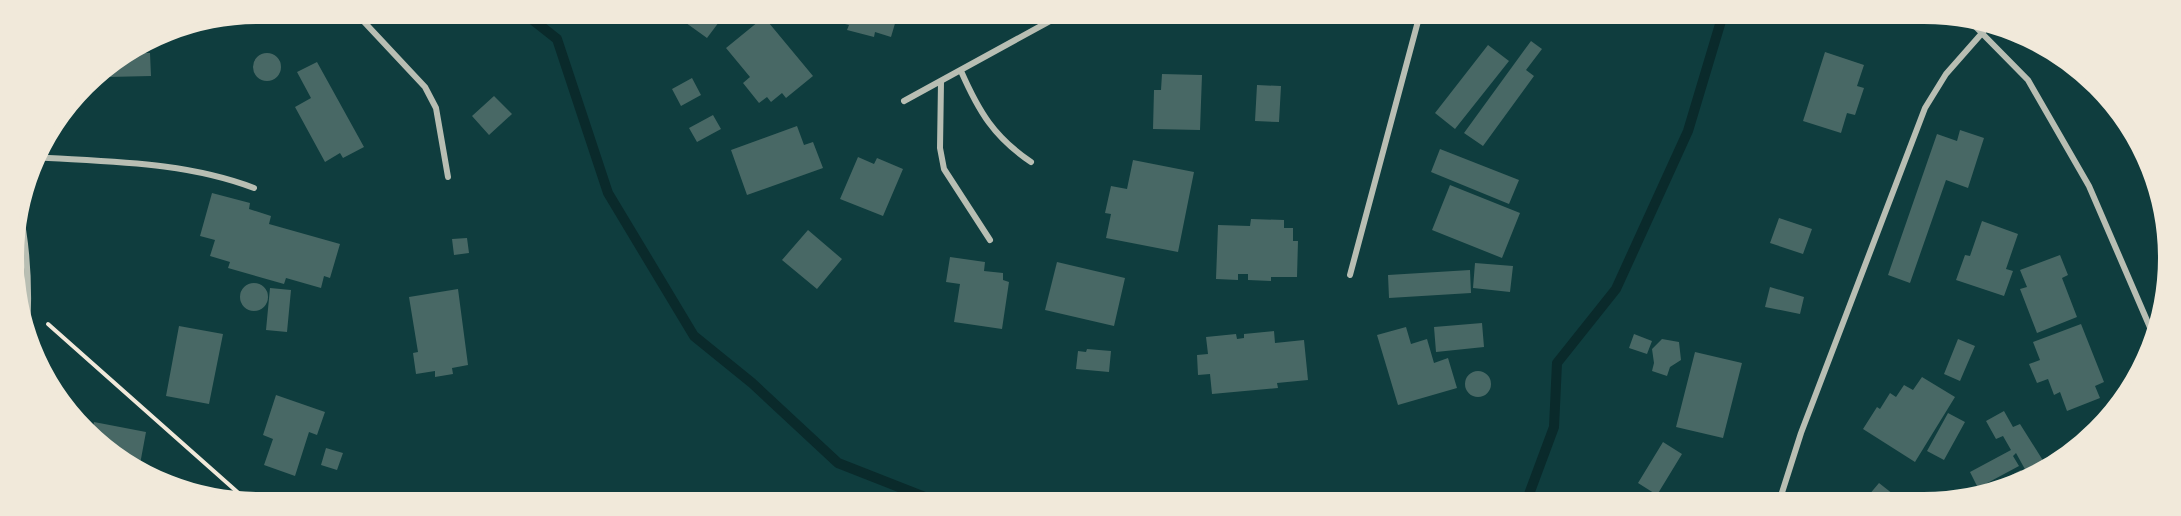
<svg xmlns="http://www.w3.org/2000/svg" width="2181" height="516" font-family="Manrope,sans-serif">
<rect width="100%" height="100%" fill="#0f3d3e"/>
<g fill="none" stroke-linecap="round" stroke-linejoin="round">
<path stroke="#0a2a2b" stroke-width="10" d="M519,9L557,39L608,193L694,336L752,383L838,463L945,505
M1525,505L1554,427L1557,363L1616,289L1688,131L1724,11"/>
</g>
<path fill="#486865" d="M668,10H728L707,38Z
M761,10H780L768,19Z
M840,10H899L891,37L875,32L874,37L847,30L849,25L837,22Z
M764,17L813,76L786,98L782,93L771,102L767,97L759,103L743,83L750,77L726,48Z
M1531,41L1542,49L1526,70L1534,76L1483,146L1464,133Z
M1488,45L1509,61L1455,129L1435,113Z
M1825,52L1864,65L1857,86L1864,88L1855,115L1847,113L1841,133L1803,121Z
M253 67a14 14 0 1 1 28 0a14 14 0 1 1-28 0Z
M122,53H150L151,76L108,77V62Z
M317,62L364,147L343,158L340,153L325,162L295,107L311,98L297,72Z
M1162,74L1202,75L1200,130L1153,129L1154,90H1161Z
M692,78L701,95L681,106L672,89Z
M1257,85L1281,86L1279,122L1255,121Z
M494,96L512,114L489,135L472,116Z
M713,115L721,129L697,142L689,128Z
M797,126L804,145L813,142L823,168L747,195L731,150Z
M1960,130L1984,138L1968,188L1946,180L1910,283L1888,275L1937,134L1957,141Z
M1440,149L1519,180L1509,204L1431,172Z
M858,157L874,164L877,158L903,169L883,216L840,199Z
M1133,160L1194,172L1178,252L1106,238L1111,214L1105,213L1111,186L1127,189Z
M1450,185L1520,213L1502,258L1432,230Z
M212,193L250,203L249,209L271,216L269,224L340,244L330,278L324,276L321,288L286,278L284,284L228,268L230,262L210,256L215,240L200,236Z
M1779,218L1812,229L1803,254L1770,243Z
M1251,219L1284,220V228H1293V241H1298L1297,277H1271V281L1248,280V274H1238V280L1216,279L1218,225L1250,226Z
M1982,221L2018,234L2006,269L2013,271L2004,296L1956,280L1965,255L1970,256Z
M808,230L842,259L817,289L782,260Z
M467,238L469,253L454,255L452,239Z
M2060,255L2068,275L2062,278L2077,317L2037,333L2020,289L2027,287L2020,270Z
M950,257L985,262L984,271L1003,273V280L1009,282L1002,329L954,322L960,284L946,282Z
M1057,262L1125,278L1114,326L1045,310Z
M1475,263L1513,266L1510,292L1473,288Z
M1470,270L1471,293L1389,298L1388,275Z
M240 297a14 14 0 1 1 28 0a14 14 0 1 1-28 0Z
M1770,287L1804,297L1800,314L1765,307Z
M270,288L291,290L287,332L266,330Z
M458,289L468,365L452,368L453,374L435,377V371L416,374L413,353L418,352L409,297Z
M1482,323L1484,347L1436,352L1434,327Z
M2081,324L2104,382L2095,386L2100,398L2067,411L2060,392L2054,395L2048,379L2037,383L2029,364L2040,360L2033,342Z
M179,326L223,334L209,404L166,396Z
M1406,327L1411,344L1427,339L1434,363L1448,358L1457,388L1398,405L1377,335Z
M1274,331L1275,343L1304,340L1308,380L1277,383L1278,388L1212,394L1210,374L1198,375L1197,355L1208,354L1206,337L1236,334L1237,339L1244,338V334Z
M1634,334L1652,341L1647,354L1629,348Z
M1662,339L1679,342L1681,360L1670,367L1667,376L1652,371L1654,363L1652,349Z
M1958,339L1975,346L1960,381L1944,374Z
M1087,349L1111,351L1109,372L1076,369L1078,351L1086,352Z
M1695,352L1742,363L1723,438L1676,427Z
M1465 384a13 13 0 1 1 26 0a13 13 0 1 1-26 0Z
M1922,377L1955,397L1915,462L1863,429L1877,407L1880,409L1890,393L1896,397L1904,385L1913,390Z
M276,395L325,412L317,435L309,432L295,476L264,465L273,439L263,435Z
M2004,411L2013,427L2020,424L2049,470L2032,482L2016,453L2013,456L2019,466L1978,488L1970,472L2011,450L2003,436L1996,439L1986,421Z
M1948,413L1965,422L1944,460L1927,451Z
M94,422L146,432L138,475L91,437Z
M1663,442L1682,454L1657,495L1638,483Z
M326,448L343,453L337,470L321,465Z
M2021,470L2028,483L1978,498L1976,493Z
M1879,483L1907,505H1866L1871,498L1868,496Z"/>
<g fill="none" stroke-linecap="round" stroke-linejoin="round">
<path stroke="#f1e9da" stroke-width="4" d="M48,324L252,505"/>
<path stroke="#b8beb3" stroke-width="6" d="M352,9L425,87L436,108L448,177
M1963,14L2028,80L2089,186L2155,339
M961,71C979,112 994,137 1031,162
M941,82L940,148L944,169L990,240
M904,101L1070,10
M32,157C107,162 183,161 254,188
M19,208C29,254 30,299 26,346
M1350,275L1421,10
M1778,505L1801,433L1925,108L1946,74L1983,32"/>
</g>
<path d="M0 0H2181V516H0ZM258 20H1924A238 238 0 0 1 2162 258V258A238 238 0 0 1 1924 496H258A238 238 0 0 1 20 258V258A238 238 0 0 1 258 20Z" fill="#f1e9da" fill-rule="evenodd"/>
<path fill="none" stroke="#f1e9da" stroke-width="8" d="M258 20H1924A238 238 0 0 1 2162 258V258A238 238 0 0 1 1924 496H258A238 238 0 0 1 20 258V258A238 238 0 0 1 258 20Z"/>
</svg>
